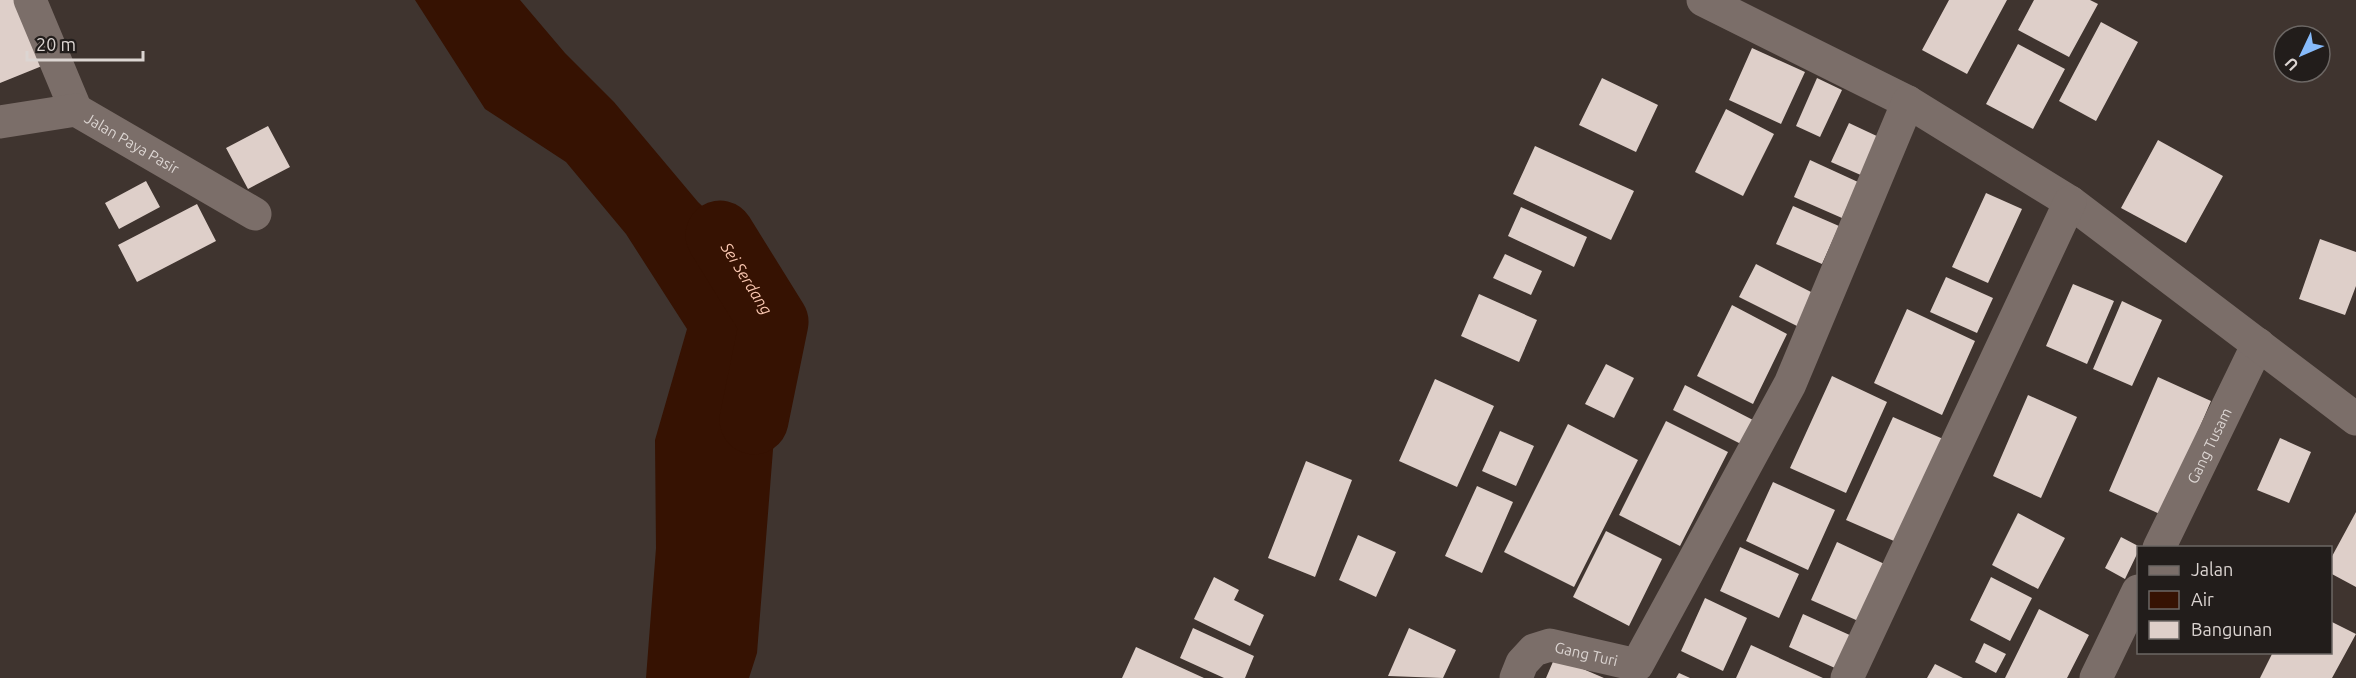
<svg xmlns="http://www.w3.org/2000/svg" width="2356" height="678" font-family="Ubuntu,sans-serif">
<rect width="100%" height="100%" fill="#3f342f"/>
<path fill="#361202" d="M415,0H520L565,53L614,102L698,202L761,262L780,361L757,653L749,678H646L656,548L655,440L687,329L626,234L566,162L485,109Z"/>
<g fill="none" stroke-linecap="round" stroke-linejoin="round">
<path stroke="#361202" stroke-width="69" id="s1" d="M720,235L774,322L754,420"/>
</g>
<path fill="#decfc9" d="M0,0H14L42,66L0,83Z
M1949,0H2007L1967,74L1922,50Z
M2034,0H2090L2098,4L2069,57L2018,30Z
M2101,22L2138,42L2096,121L2059,101Z
M2018,44L2065,69L2033,129L1986,104Z
M1752,48L1805,72L1781,124L1729,100Z
M1602,78L1658,105L1636,152L1579,125Z
M1817,78L1842,90L1820,137L1796,126Z
M1726,109L1774,134L1743,196L1695,172Z
M1849,123L1881,138L1863,176L1831,162Z
M268,126L290,167L248,189L226,148Z
M2158,140L2223,176L2186,243L2121,208Z
M1535,146L1634,191L1611,240L1513,194Z
M1810,160L1858,182L1842,218L1794,197Z
M146,181L160,207L119,229L105,203Z
M1986,193L2022,209L1988,283L1952,267Z
M197,204L216,241L137,282L118,245Z
M1793,206L1839,226L1822,264L1776,244Z
M1521,207L1587,237L1574,267L1508,236Z
M2320,239L2356,252V286L2345,315L2299,299Z
M1505,254L1542,271L1531,295L1493,278Z
M1756,264L1819,296L1803,329L1739,297Z
M1946,277L1993,298L1977,333L1930,312Z
M2073,284L2114,301L2087,364L2046,346Z
M1479,294L1537,320L1519,362L1461,336Z
M2122,301L2162,320L2132,386L2093,369Z
M1732,305L1787,334L1753,404L1697,376Z
M1907,309L1975,341L1942,415L1874,383Z
M1606,364L1634,378L1614,418L1585,404Z
M1832,376L1887,402L1846,493L1790,468Z
M2158,377L2211,401L2162,515L2109,491Z
M1435,379L1494,406L1457,487L1399,461Z
M1685,385L1753,420L1741,444L1673,410Z
M2028,395L2077,417L2041,498L1993,476Z
M1893,417L1950,442L1903,545L1846,520Z
M1666,421L1728,452L1680,546L1619,515Z
M1568,424L1638,460L1574,587L1504,552Z
M1500,431L1534,446L1516,486L1482,471Z
M2280,438L2311,452L2289,503L2257,490Z
M1306,461L1352,480L1315,577L1268,558Z
M1773,482L1835,510L1808,570L1746,541Z
M1477,486L1513,502L1482,573L1445,556Z
M2356,512V587L2330,573V560Z
M2018,513L2065,538L2038,589L1992,565Z
M1606,531L1662,559L1629,626L1573,597Z
M1358,535L1396,552L1376,597L1339,580Z
M2121,537L2142,548H2138V552L2125,579L2105,568Z
M1837,542L1891,567L1865,624L1811,600Z
M1740,547L1799,574L1779,618L1720,591Z
M1214,577L1239,590L1234,600L1264,615L1250,646L1194,619Z
M1991,577L2032,598L2010,641L1970,620Z
M1705,598L1747,618L1723,671L1681,651Z
M2039,609L2089,635L2067,678H2005Z
M1803,614L1863,641L1848,674L1789,647Z
M2330,621L2356,634L2332,678H2260L2273,652H2330Z
M1193,628L1254,656L1245,678H1224L1180,658Z
M1409,628L1456,650L1443,678L1388,676Z
M1984,643L2006,654L1996,673L1975,662Z
M1751,645L1823,678H1736Z
M1136,647L1204,678H1122Z
M1555,657L1604,678H1546Z
M1935,664L1963,678H1927Z
M1679,673L1690,678H1676Z"/>
<g fill="none" stroke-linecap="round" stroke-linejoin="round">
<g stroke="#7b6e69" stroke-width="33">
<path d="M30,0L76,110"/>
<path d="M1703,0L1908,102"/>
<path id="s2" d="M0,122L76,110L255,214"/>
<path id="s3" d="M2159,548L2258,344"/>
<path id="s4" d="M1516,678L1522,663L1534,650L1550,645L1637,665L1790,384L1908,102L2070,202L2356,419"/>
<path d="M1847,678L2070,202"/>
<path d="M2096,678L2138,591"/>
</g>
</g>
<g text-anchor="middle" dominant-baseline="central" stroke-width="6" stroke-linejoin="round" paint-order="stroke">
<g font-size="15" fill="#dcd5d2" stroke="#221d1b">
<text stroke="none"><textPath href="#s2" startOffset="142">Jalan Paya Pasir</textPath></text>
<text stroke="none"><textPath href="#s3" startOffset="114">Gang Tusam</textPath></text>
<text stroke="none"><textPath href="#s4" startOffset="88">Gang Turi</textPath></text>
</g>
<g font-size="16" font-style="italic" fill="#f9c6b0" stroke="#221d1b">
<text stroke="none"><textPath href="#s1" startOffset="51">Sei Serdang</textPath></text>
</g>
</g>
<rect x="2137" y="546" width="195" height="108" fill="#221d1b" stroke="#6c6764" stroke-width="1.5"/>
<rect x="2149" y="566" width="30" height="9" fill="#7b6e69" stroke="#6c6764" stroke-width="1.5"/>
<text x="2191" y="576" font-size="18" fill="#dcd5d2">Jalan</text>
<rect x="2149" y="591" width="30" height="18" fill="#361202" stroke="#6c6764" stroke-width="1.5"/>
<text x="2191" y="606" font-size="18" fill="#dcd5d2">Air</text>
<rect x="2149" y="621" width="30" height="18" fill="#decfc9" stroke="#6c6764" stroke-width="1.5"/>
<text x="2191" y="636" font-size="18" fill="#dcd5d2">Bangunan</text>
<g transform="translate(2302 54) rotate(226)"><circle r="28" fill="#221d1b" stroke="#6c6764" stroke-width="1.5"/>
<path d="M0-4.5L10 22L0 15L-10 22Z" fill="#87bbfb"/>
<text y="-9" font-size="16" font-weight="bold" text-anchor="middle" fill="#dcd5d2">U</text>
</g>
<path d="M27 51v9h116v-9" fill="none" stroke="#dcd5d2" stroke-width="3"/>
<text x="36" y="51" font-size="18" fill="#dcd5d2" stroke="#221d1b" stroke-width="4.5" paint-order="stroke">20 m</text>
</svg>
